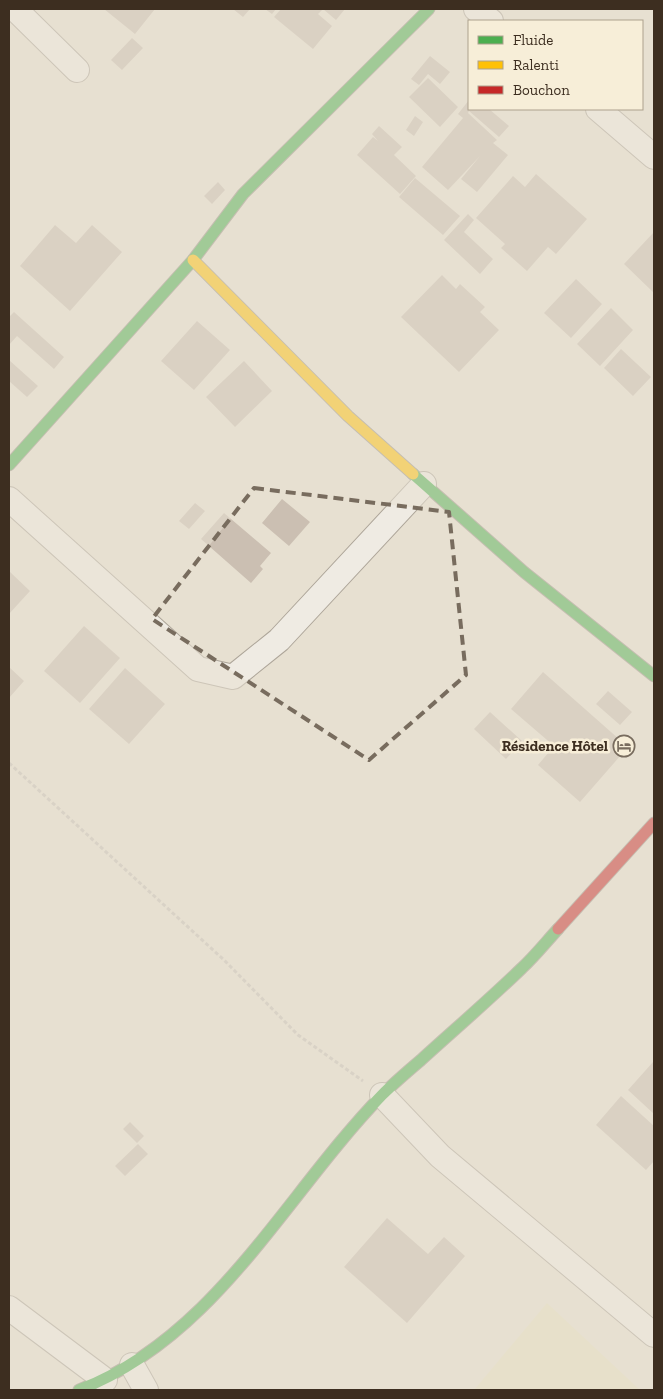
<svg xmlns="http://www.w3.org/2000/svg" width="663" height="1399" font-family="'Zilla Slab',serif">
<rect width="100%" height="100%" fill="#e7e0d1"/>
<path fill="#e6dfc2" d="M547,1303L640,1390H474Z"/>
<path fill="#cbbfb2" d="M104,9H155L135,34Z
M233,9H250L243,17Z
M265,9H276L272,14Z
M281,9H345L336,20L323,9L318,14L332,26L313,49L274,17Z
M132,38L143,48L122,70L111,60Z
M430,56L450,72L440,84L428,74L419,85L411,79Z
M428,78L458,107L440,127L409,97Z
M469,100V109H489L509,126L499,137L469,111L468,113L497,140L493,143L508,155L477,192L461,179L480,156L448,190L422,167L463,118L458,114Z
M415,116L423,122L414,136L406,130Z
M379,126L402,147L394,155L416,176L400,194L357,155L373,137L378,141L372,134Z
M536,174L587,219L556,254L548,247L527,271L501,248L505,244L476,218L513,176L525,187Z
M415,178L460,216L443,235L399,197Z
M218,182L225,190L212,204L204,196Z
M468,214L474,220L464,232L493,259L480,274L444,240Z
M55,225L76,243L92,225L122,252L70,311L20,266Z
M654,232V293L624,264Z
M442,275L456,289L460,284L485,307L480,312L499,330L459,372L401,317Z
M576,279L602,304L571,338L544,313Z
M611,308L633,330L600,366L577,344Z
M14,312L64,357L54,369L17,336L9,345V317Z
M197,321L230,350L194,390L161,361Z
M621,349L651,377L633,396L604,368Z
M9,360L38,386L27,397L9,381Z
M244,361L272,391L235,427L206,397Z
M282,499L310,522L289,546L262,523Z
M195,503L205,511L189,529L179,521Z
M224,513L271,553L260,566L263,569L251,583L201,539Z
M9,571L30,591L9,614Z
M84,626L120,658L80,703L44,671Z
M9,667L24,681L9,698Z
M125,668L165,704L129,744L89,709Z
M543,672L628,747L580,802L538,765L554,746L511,709Z
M608,691L632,712L620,725L596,704Z
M490,712L522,741L506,759L474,729Z
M653,1062L654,1064V1114L628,1090Z
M621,1096L654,1126V1161L646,1170L596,1125Z
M130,1122L144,1136L137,1143L123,1129Z
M138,1144L148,1154L125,1176L115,1166Z
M387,1218L428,1254L444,1237L465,1256L407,1323L344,1267Z"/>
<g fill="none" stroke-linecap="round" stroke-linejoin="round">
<g stroke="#ada599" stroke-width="26">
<path id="street" d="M15,9L77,70
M476,9L491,21
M598,109L654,157
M9,499L198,669L233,677L279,640L424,484
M382,1095L440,1156L654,1335
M9,1308L105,1380
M132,1365L146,1390"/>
</g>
<g stroke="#9c958a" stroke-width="13">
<path id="fast" d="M9,465L193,260L243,194L429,9
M413,474L524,572L654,676
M79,1390C216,1337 284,1196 382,1095C394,1083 408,1071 421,1060C455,1029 489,1000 522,968C535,956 546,942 558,929"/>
</g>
<g stroke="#9c958a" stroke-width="13">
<path id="slow" d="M193,260L348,416L413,474"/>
</g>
<g stroke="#9c958a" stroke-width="13">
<path id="jam" d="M558,929L654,823"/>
</g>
<path stroke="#c8c2b9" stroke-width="3" stroke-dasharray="4 2.5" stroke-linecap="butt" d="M9,763L224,960L298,1035L363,1081"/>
<use href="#street" stroke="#efebe3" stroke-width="24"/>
<use href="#fast" stroke="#4caf50" stroke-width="11"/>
<use href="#slow" stroke="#ffc107" stroke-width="11"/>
<use href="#jam" stroke="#c62828" stroke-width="11"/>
</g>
<path d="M0 0H663V1399H0ZM254,488L449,512L466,675L369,760L152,619Z" fill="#e7e0d1" fill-opacity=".55" fill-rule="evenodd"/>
<path fill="none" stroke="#786c5e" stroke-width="4" stroke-dasharray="10 6" stroke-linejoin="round" d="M254,488L449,512L466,675L369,760L152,619Z"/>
<defs>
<g id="hotel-ring" transform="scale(1.125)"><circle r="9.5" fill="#f7eed8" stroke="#786c5e" stroke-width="1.5"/><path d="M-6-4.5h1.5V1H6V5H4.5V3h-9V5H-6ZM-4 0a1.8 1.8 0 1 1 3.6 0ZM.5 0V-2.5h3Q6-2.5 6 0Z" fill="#786c5e"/></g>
</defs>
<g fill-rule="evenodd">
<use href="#hotel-ring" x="624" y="746"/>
</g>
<g text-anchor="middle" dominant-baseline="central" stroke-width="5" stroke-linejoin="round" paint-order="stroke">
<g font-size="15" font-weight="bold" fill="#3d2e20" stroke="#f7eed8" text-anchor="end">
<text x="608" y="746">Résidence Hôtel</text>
</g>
</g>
<rect width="663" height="1399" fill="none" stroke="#3d2e20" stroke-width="20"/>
<rect x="468" y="20" width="175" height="90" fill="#f7eed8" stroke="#ada18e"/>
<rect x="478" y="36" width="25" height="8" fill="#4caf50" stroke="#ada18e"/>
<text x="513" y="45" font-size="15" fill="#3d2e20">Fluide</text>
<rect x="478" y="61" width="25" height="8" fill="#ffc107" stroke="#ada18e"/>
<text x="513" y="70" font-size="15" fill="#3d2e20">Ralenti</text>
<rect x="478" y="86" width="25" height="8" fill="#c62828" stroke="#ada18e"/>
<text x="513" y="95" font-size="15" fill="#3d2e20">Bouchon</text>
</svg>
